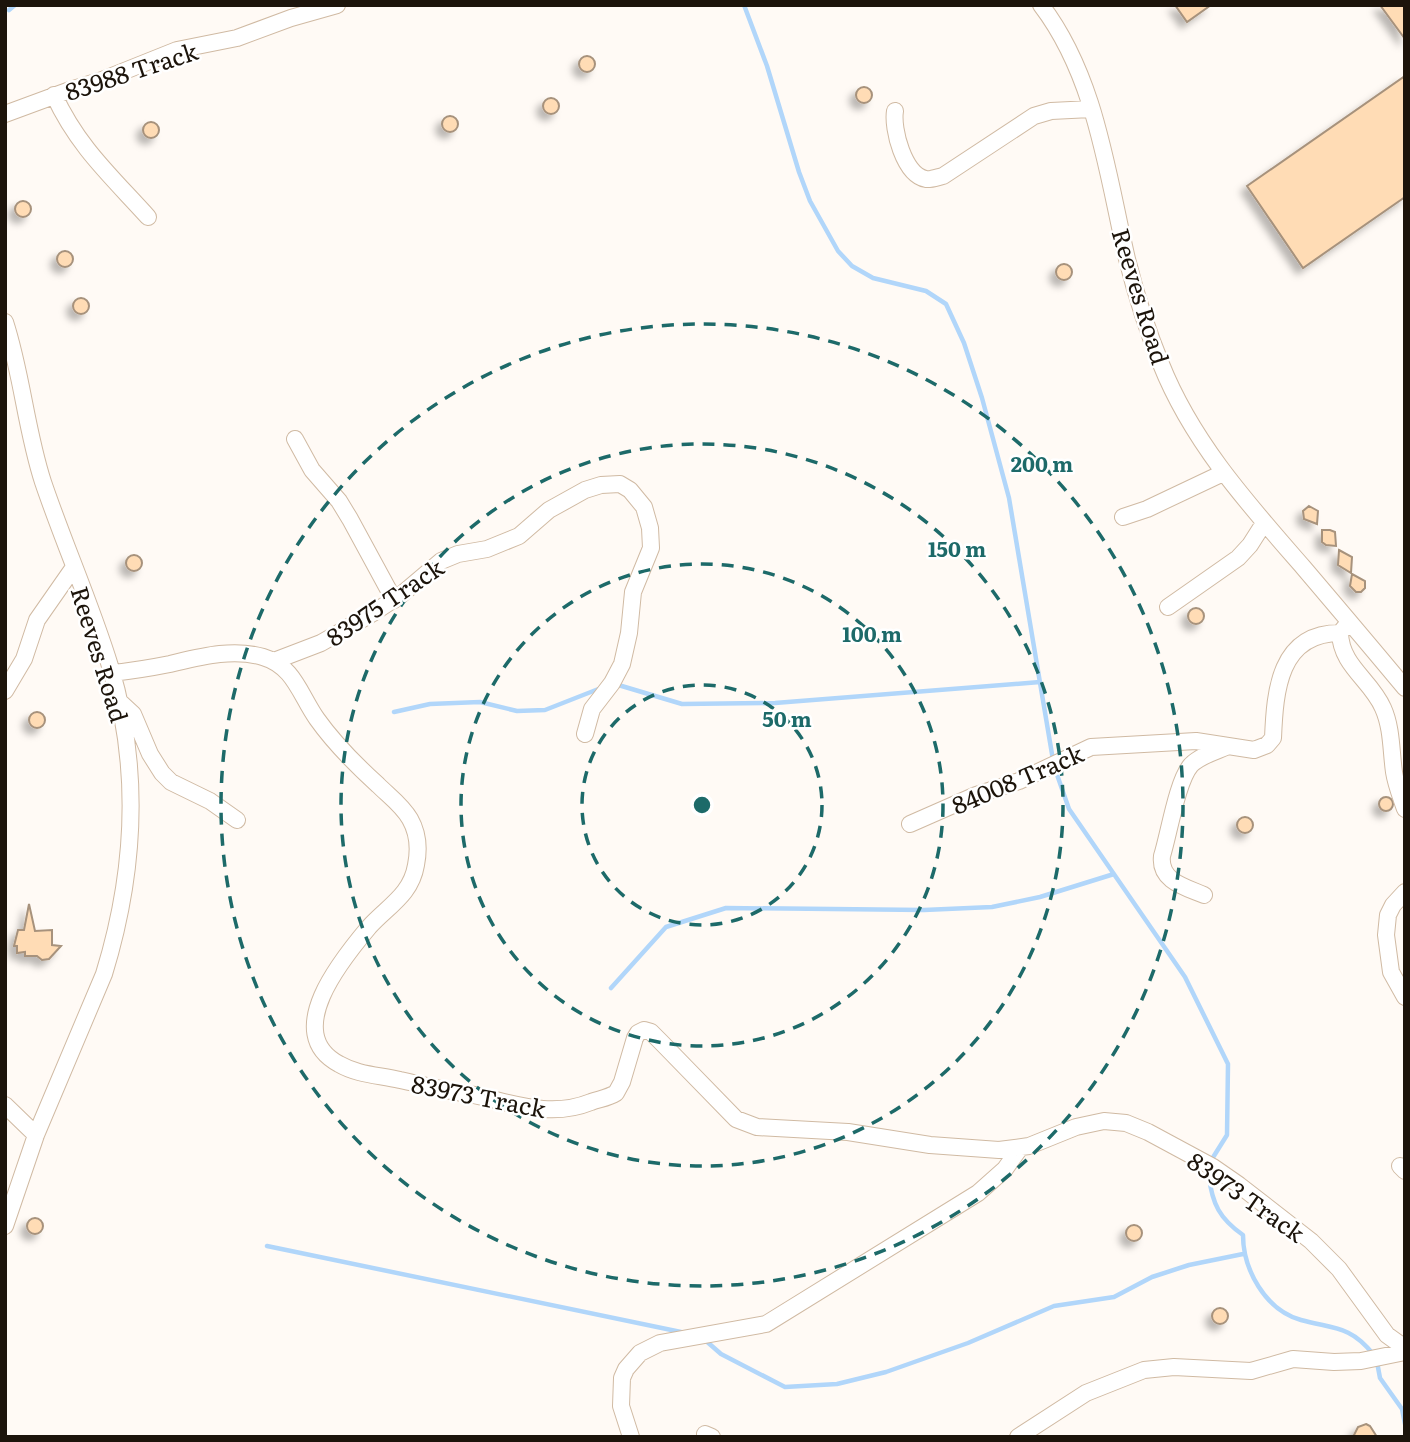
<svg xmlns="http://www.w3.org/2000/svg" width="1410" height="1442" font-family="Literata,serif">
<defs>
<filter id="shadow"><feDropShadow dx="-6" dy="6" stdDeviation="3.5" flood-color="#0004"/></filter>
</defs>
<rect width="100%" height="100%" fill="#fffaf5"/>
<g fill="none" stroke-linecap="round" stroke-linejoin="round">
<path stroke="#b1d6fa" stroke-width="4.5" d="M744,5L767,66L799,172L810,201L838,251L852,266L873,278L926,291L946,304L964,343L982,398L1009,498L1054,766L1069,809L1185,977L1228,1064L1227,1135L1212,1159
M9,10L15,5
M615,684L682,704L775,703L1040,682
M394,712L430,704L480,702L517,711L545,710L601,688
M611,988L666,927L726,908L924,910L992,907L1040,897L1114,874
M1209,1176C1212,1204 1220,1219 1243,1235C1243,1269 1265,1310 1301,1320C1333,1329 1350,1325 1373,1354
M267,1246L681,1332
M705,1340L721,1354L785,1387L837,1384L886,1372L968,1343L1054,1306L1114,1297L1152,1277L1189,1265L1243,1254
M1377,1362L1380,1378L1402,1409L1405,1424"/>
</g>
<path fill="#ffdcb5" stroke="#a7927c" stroke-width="2" filter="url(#shadow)" d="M1175,5H1211L1187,22Z
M1380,5H1405V39Z
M579 64a8 8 0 1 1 16 0a8 8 0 1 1-16 0Z
M1405,76V197L1303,268L1247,186Z
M856 95a8 8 0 1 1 16 0a8 8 0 1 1-16 0Z
M543 106a8 8 0 1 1 16 0a8 8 0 1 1-16 0Z
M442 124a8 8 0 1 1 16 0a8 8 0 1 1-16 0Z
M143 130a8 8 0 1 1 16 0a8 8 0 1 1-16 0Z
M15 209a8 8 0 1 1 16 0a8 8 0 1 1-16 0Z
M57 259a8 8 0 1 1 16 0a8 8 0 1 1-16 0Z
M1056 272a8 8 0 1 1 16 0a8 8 0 1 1-16 0Z
M73 306a8 8 0 1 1 16 0a8 8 0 1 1-16 0Z
M1309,506L1318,511L1317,524L1304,519L1303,511Z
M1322,530H1330L1335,532L1336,546L1326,545L1322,542Z
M1339,550L1352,557L1351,573L1338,565Z
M126 563a8 8 0 1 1 16 0a8 8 0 1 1-16 0Z
M1352,574L1365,581V588L1361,592H1356L1350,586Z
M1188 616a8 8 0 1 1 16 0a8 8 0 1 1-16 0Z
M29 720a8 8 0 1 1 16 0a8 8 0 1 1-16 0Z
M1379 804a7 7 0 1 1 14 0a7 7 0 1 1-14 0Z
M1237 825a8 8 0 1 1 16 0a8 8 0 1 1-16 0Z
M29,904L35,931L52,930V945L61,946L49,959L42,960L37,956H25V952L17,953V946H14L18,930H24Z
M27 1226a8 8 0 1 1 16 0a8 8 0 1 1-16 0Z
M1126 1233a8 8 0 1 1 16 0a8 8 0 1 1-16 0Z
M1212 1316a8 8 0 1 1 16 0a8 8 0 1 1-16 0Z
M1366,1424L1370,1426L1377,1437H1353L1358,1427Z"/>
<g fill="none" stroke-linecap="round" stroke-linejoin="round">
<g stroke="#d0baa3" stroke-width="18">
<path id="minor" d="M1041,5C1096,77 1107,173 1127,259C1136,295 1147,330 1161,364C1192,442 1248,504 1303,567C1337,607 1371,647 1405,688
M54,95C78,147 111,176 148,217
M895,111C892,129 904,175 926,179C930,180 938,177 943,176L1034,116L1051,111L1091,109
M5,114L70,90L102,80L177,50L237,38L291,18L337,5
M5,322C22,374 26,430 43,482C64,544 91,604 110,666C141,768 135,873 104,974L36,1135L5,1226
M295,439L312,470L339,501L350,519L394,600
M1123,517L1147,509L1223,473
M1168,607L1238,558L1250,545L1264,523
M1345,627L1340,633C1341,666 1371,680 1383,708C1392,728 1391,751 1394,772C1396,785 1401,797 1405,809
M274,661L321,643L373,613L402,594L441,561L458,554L487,549L519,536L549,510L585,490L601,485L620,484L630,490L644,507L650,528L651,548L633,592L629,633L622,664L612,683L592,709L585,734
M112,673C131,671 150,668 170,664C200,657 232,648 263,657C294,666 300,695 317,719C334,743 356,765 378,785C389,796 402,805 410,819C418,833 419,850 416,865C411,895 388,906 369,927C342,959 281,1033 339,1064C358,1075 379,1075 400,1080C419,1084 438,1089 457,1092C503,1098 544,1121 591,1102C599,1099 608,1098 616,1093L622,1082L635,1038L638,1033L644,1030L651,1032L660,1041L736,1119L757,1127L848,1132L930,1145L999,1150L1029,1146L1076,1127L1104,1121L1126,1123L1148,1132L1213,1167L1239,1185L1311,1241L1339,1269L1387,1335L1405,1348
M5,691L24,659L37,620L74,567
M119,701L133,714L150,754L162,773L171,782L210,801L237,820
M910,824L976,795L1019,781L1091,747L1196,741L1254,750L1267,745L1273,738C1275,691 1279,633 1340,633
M1405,892L1393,905L1388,915L1386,935L1391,972L1405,997
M1204,895C1185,887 1159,881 1162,856C1169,834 1177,781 1191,765C1200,756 1214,752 1226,747
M5,1105L36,1135
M1400,1166L1405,1171
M705,1434L712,1437
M631,1437L621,1406L622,1378L626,1369L640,1353L660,1343L766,1324L978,1193L1005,1169L1020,1148
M1018,1437L1086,1393L1144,1370L1174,1367L1251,1371L1293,1359L1334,1362L1361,1361L1405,1352"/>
</g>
<use href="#minor" stroke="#fff" stroke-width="16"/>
</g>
<g fill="none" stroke="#1d6a69" stroke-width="3.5" stroke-dasharray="12 9">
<circle cx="702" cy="805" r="120"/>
<circle cx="702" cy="805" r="241"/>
<circle cx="702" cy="805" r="361"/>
<circle cx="702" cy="805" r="481"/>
</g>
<g text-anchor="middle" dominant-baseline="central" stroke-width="5" stroke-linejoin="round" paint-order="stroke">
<g font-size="24" fill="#1c140b" stroke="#fff">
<text transform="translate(131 70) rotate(-18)">83988 Track</text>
<text transform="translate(1142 296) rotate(73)">Reeves Road</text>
<text transform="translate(384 601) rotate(-34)">83975 Track</text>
<text transform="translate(101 654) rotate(73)">Reeves Road</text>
<text transform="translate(1017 778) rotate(-23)">84008 Track</text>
<text transform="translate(479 1095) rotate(11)">83973 Track</text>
<text transform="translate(1247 1196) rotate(35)">83973 Track</text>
</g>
</g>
<circle cx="702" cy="805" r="10" fill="#1d6a69" stroke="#fff" stroke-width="3.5"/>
<g font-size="21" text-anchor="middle" font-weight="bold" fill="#1d6a69" stroke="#fff" stroke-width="5" stroke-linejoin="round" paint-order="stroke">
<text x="1042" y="472">200 m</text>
<text x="957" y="557">150 m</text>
<text x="872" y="642">100 m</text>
<text x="787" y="727">50 m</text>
</g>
<rect width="1410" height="1442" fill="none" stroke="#1c140b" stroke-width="14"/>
</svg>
